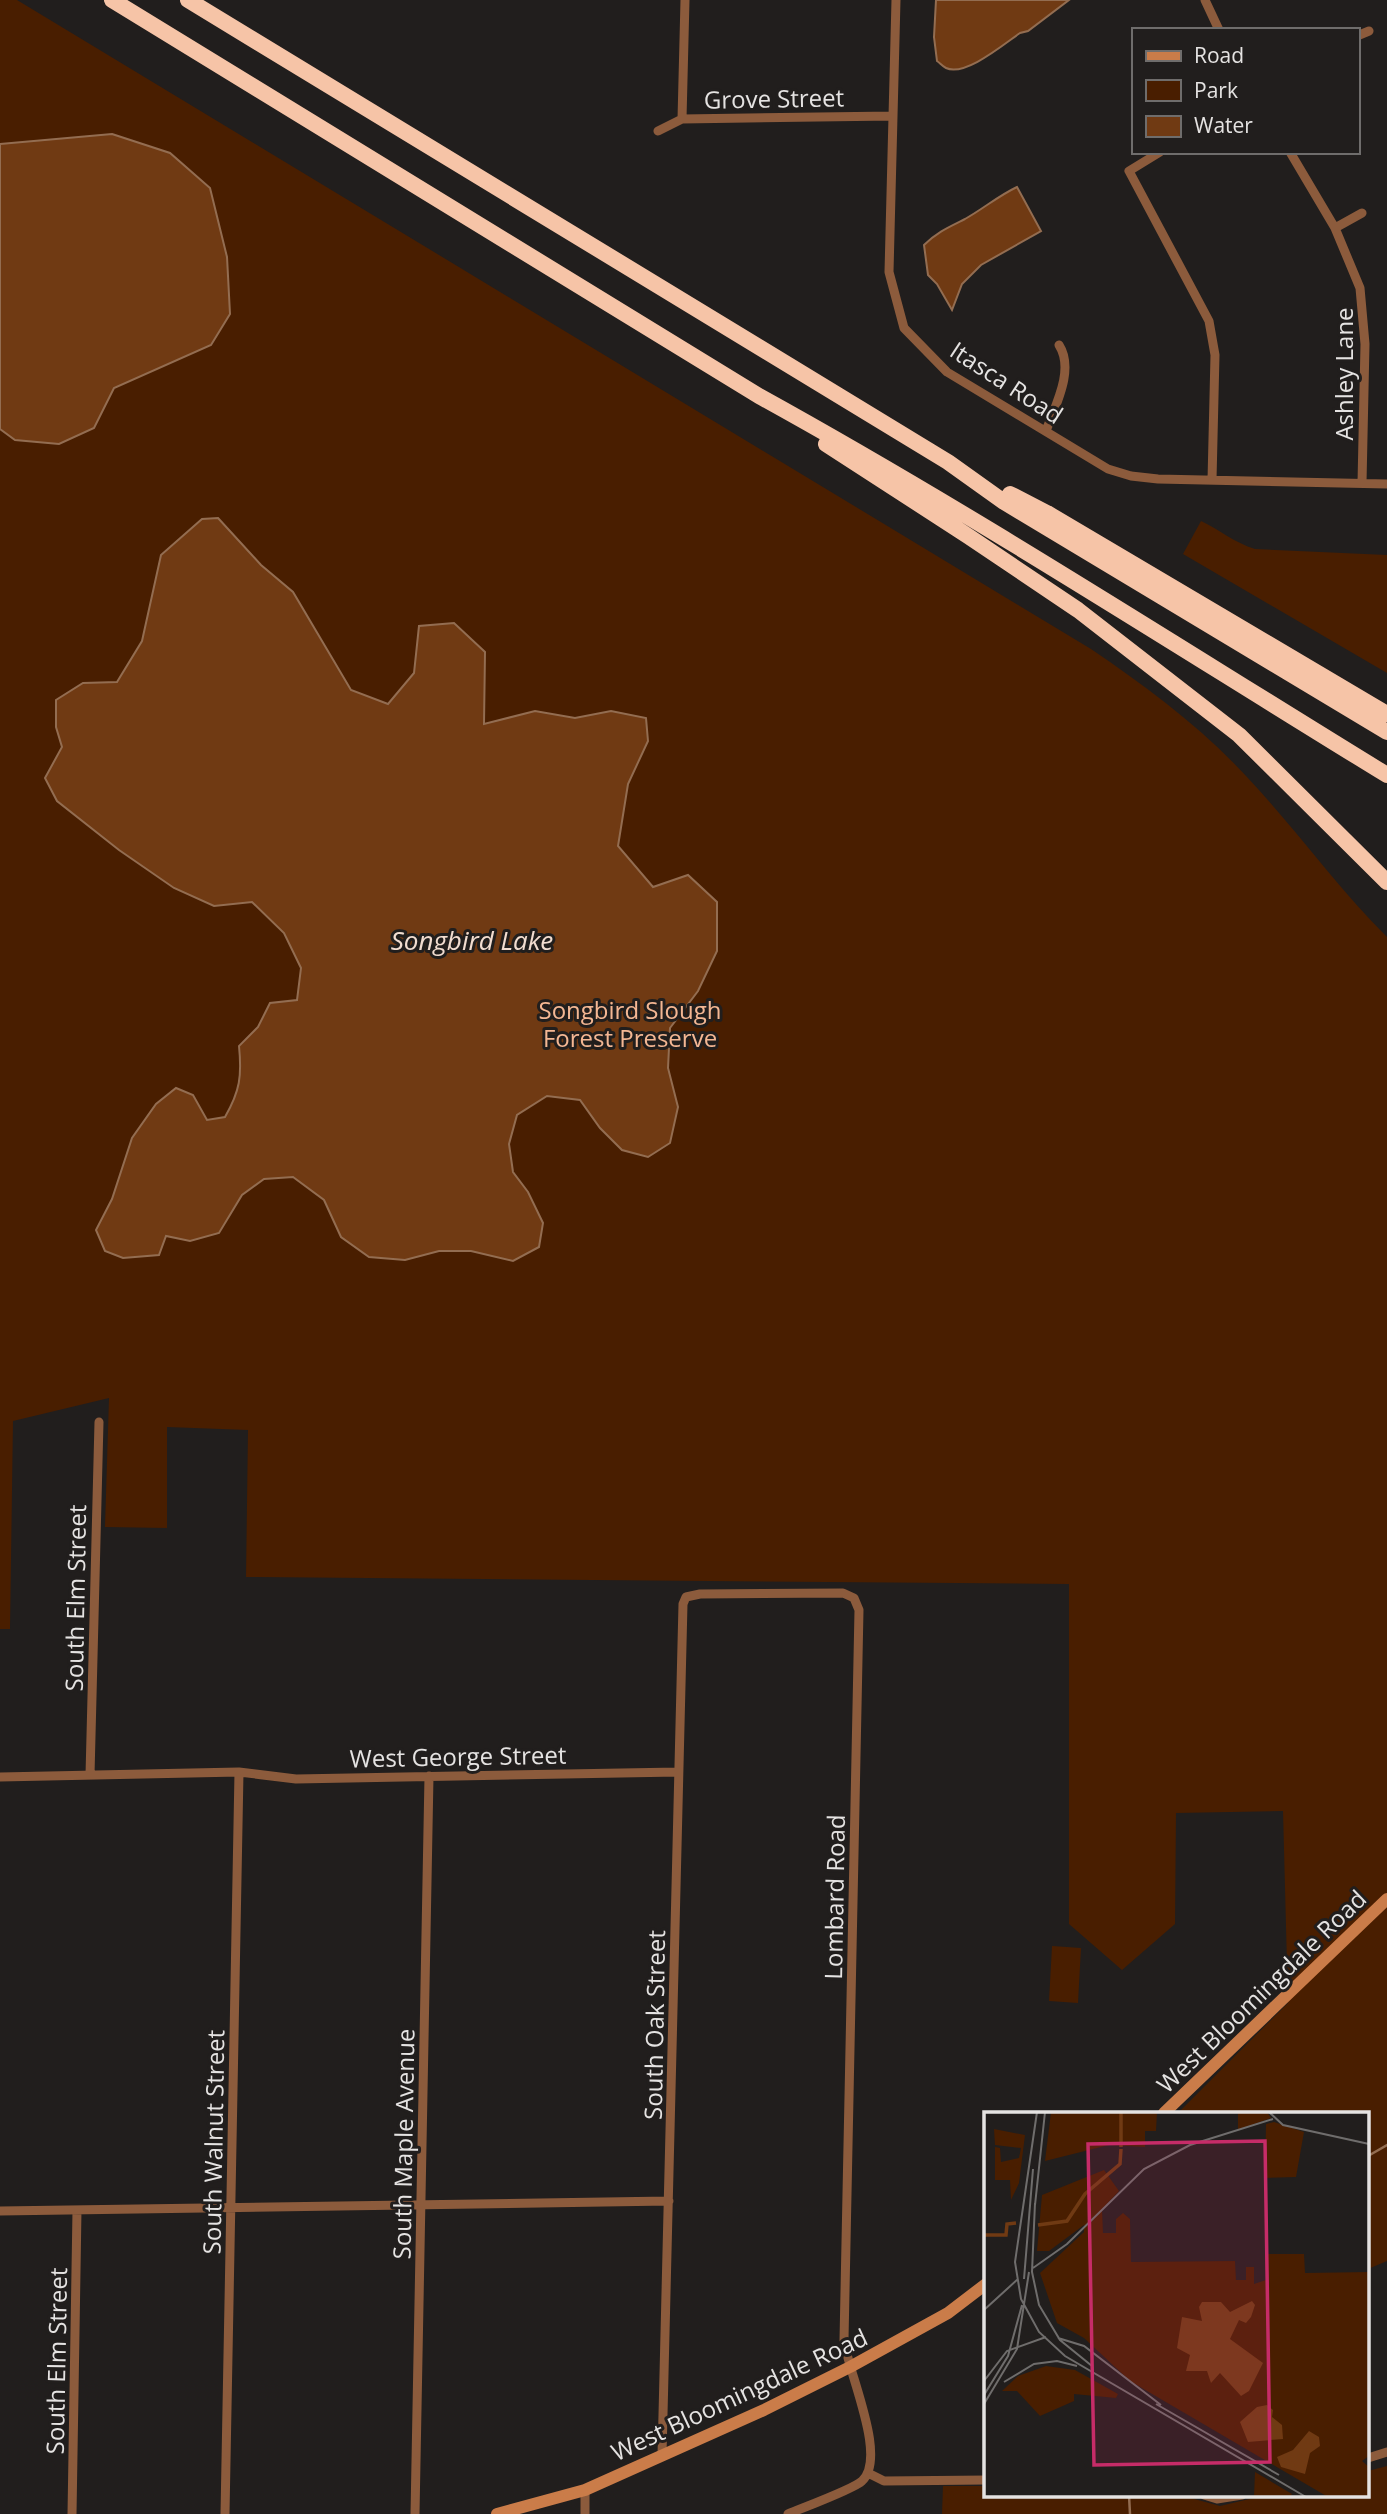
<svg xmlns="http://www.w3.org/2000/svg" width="1387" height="2514" font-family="'Open Sans',sans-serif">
<rect width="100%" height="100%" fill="#211e1d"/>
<path fill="#491e00" d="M0,0H17L1091,649C1147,687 1201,727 1247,777C1296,829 1337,887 1387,937V2261L1368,2269V2113H1178L1288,2003L1283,1811L1176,1813L1175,1924L1122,1970L1069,1924V1584L246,1577L248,1430L167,1427V1528L105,1527L109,1398L13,1421L10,1629H0Z
M1201,521C1220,530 1235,543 1255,549L1387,555V673L1183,554Z
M1052,1946L1081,1948L1078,2003L1049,2001Z
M1387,2466V2514H942L943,2486H986V2495H1180L1220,2506L1266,2495H1368V2471Z"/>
<path fill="#703a13" stroke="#936d51" stroke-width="2" d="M936,0H1069L1028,31L1020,33C1004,44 965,77 946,68C942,66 940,63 937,61L934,37Z
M112,134L170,153L210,188L227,257L230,314L211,345L114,388L94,428L59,444L15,440L0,429V144Z
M1017,187L1041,231L981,265L962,284L952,310L937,284L928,275L924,245C937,232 949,227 965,219C983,209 998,196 1017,187Z
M218,518L261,565L293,592L351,690L388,704L414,673L419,626L454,623L485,652L484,724L535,711L575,718L611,711L646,718L648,741L628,784L618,846L653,887L688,875L717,902V951L698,991L670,1028L668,1068L678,1107L670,1143L648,1157L622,1150L600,1128L580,1100L547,1096L517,1115L509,1144L513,1172L528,1192L543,1223L539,1247L513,1261L471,1251H439L405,1260L369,1257L341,1237L324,1200L293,1177L264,1179L242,1195L219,1233L190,1241L166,1236L159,1255L123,1258L105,1251L96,1230L112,1199L132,1138L156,1104L176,1088L193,1095L207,1120L225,1117C240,1091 242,1076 239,1046L258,1027L270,1003L297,1000L301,968L284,933L252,902L214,906L174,888L119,850L57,801L45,778L62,747L56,727V700L83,683L117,682L142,641L161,555L202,519Z"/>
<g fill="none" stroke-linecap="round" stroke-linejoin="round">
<path stroke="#936d51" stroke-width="2.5" d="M1368,2156L1387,2145
M1129,2495L1130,2514"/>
<path stroke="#8c5b3c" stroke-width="9" d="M896,0L889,272L904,328L947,372L1108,469L1131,476L1158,479L1387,484
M1205,0L1219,30
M1357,36L1369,31
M682,119L685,0
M658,131L682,119L893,116
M1160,152L1129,171L1209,321L1215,355L1212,480
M1290,152L1335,228L1360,288L1365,344L1362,483
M1335,228L1362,213
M1046,431C1055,406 1075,370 1059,345
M90,1775L99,1422
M0,1777L239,1772L296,1779L678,1772
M0,2211L669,2201
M662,2455L683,1604L686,1597L700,1594L843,1593L854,1598L859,1610L844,2340C848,2373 888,2457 862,2481C854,2489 802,2508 788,2514
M1368,2458L1387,2452
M868,2473L884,2481L986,2480
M1204,2495L1217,2499L1242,2495
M72,2514L77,2210
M225,2514L239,1772
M415,2514L429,1776
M585,2514V2490"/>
<path stroke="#ca7c49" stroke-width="12" d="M1164,2113L1387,1899
M497,2514L585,2490L764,2410L850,2367L948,2313L986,2284"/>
<path stroke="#f6c4a7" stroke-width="16" d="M112,0L759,396C973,514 1178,647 1387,775
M188,0L948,462L1004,502L1387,732
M826,444L968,536L1078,610L1239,735L1387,882
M1010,494L1047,513L1387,714"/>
</g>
<g text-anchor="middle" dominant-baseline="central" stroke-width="6" stroke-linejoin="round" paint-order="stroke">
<g font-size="24" fill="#e5e3e2" stroke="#211e1d">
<text transform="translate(774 98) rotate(-1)">Grove Street</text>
<text transform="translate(1343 374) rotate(-90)">Ashley Lane</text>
<text transform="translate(1007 382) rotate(33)">Itasca Road</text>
<text transform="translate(75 1598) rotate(-89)">South Elm Street</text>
<text transform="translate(458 1756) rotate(-1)">West George Street</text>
<text transform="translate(834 1897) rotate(-89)">Lombard Road</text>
<text transform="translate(1261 1991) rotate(-44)">West Bloomingdale Road</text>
<text transform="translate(654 2025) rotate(-89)">South Oak Street</text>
<text transform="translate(213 2142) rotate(-89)">South Walnut Street</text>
<text transform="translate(403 2144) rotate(-89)">South Maple Avenue</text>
<text transform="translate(56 2361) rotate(-89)">South Elm Street</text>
<text transform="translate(739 2394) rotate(-25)">West Bloomingdale Road</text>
</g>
<g font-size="24" fill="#f4b793" stroke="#211e1d">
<text x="630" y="1009">Songbird Slough<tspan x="630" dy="28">Forest Preserve</tspan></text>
</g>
<g font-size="26" font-style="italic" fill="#f2ddd0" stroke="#211e1d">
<text x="472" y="940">Songbird Lake</text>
</g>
</g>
<g transform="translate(984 2112)">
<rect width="385" height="385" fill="#211e1d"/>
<path d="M67,0H173L172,19H161V35L125,33L61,49ZM254,0H283L287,6L254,18ZM290,10L320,20L312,65L281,66L282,12ZM10,17L41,23L35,71L27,88L26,68H11V35L16,36L17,50L35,46L37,36L11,33ZM120,58L135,79L118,97L119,121H132V107L139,101L146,107L147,150L251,149L252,168H262V155H270V172L282,168L281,142H320L321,161L385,160V344L378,349L385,355V385H344L146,269L100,226L73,211L56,161L100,120V113L65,139H53L58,83ZM62,254L91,258L134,282L132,286L90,282V289L56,304L33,279H18L34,264ZM271,360L308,382L306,385H270Z" fill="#491e00"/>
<path d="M268,189L271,193L267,205L262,211L255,208L246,227L279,251L265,279L257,284L236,261L227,271L223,259H202L206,243L193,236L198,205L218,209L215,195L218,190H237L246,200ZM283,293L289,298L288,305L298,313L299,327L264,330L256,310L273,295ZM325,319L335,325L336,334L326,341L321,362L297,355L293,345L309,338Z" fill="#703a13"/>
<path fill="none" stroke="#703a13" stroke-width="3.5" d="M137,0V35M54,113L83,109L101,82L136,52L137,37M0,123H22L23,112L32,111"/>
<path fill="none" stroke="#6f6d6c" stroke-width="2" d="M53,0L31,150L37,187L55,220L81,244L322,385M285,0L299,13L385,32M51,91L48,160L55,193L76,228L108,254M51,93L61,0M49,156L83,132L160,57L206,33L289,7M40,167L49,57M0,198L34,167M74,226L100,234L177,293M0,269L23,239L62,225M20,270L50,252L73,249L93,254M0,283L24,244L38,193M0,292L33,237L45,160M172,292L295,363"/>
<path fill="#c62c68" fill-opacity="0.15" stroke="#c62c68" stroke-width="3.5" d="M281,29L286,350L110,353L104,32Z"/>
<rect width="385" height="385" fill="none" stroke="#e5e3e2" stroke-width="3.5"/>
</g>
<rect x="1132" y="28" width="228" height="126" fill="#211e1d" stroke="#6f6d6c" stroke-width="2"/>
<rect x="1146" y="51" width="35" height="10" fill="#ca7c49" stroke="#6f6d6c" stroke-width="2"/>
<text x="1194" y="63" font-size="21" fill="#e5e3e2">Road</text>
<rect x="1146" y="80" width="35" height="21" fill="#491e00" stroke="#6f6d6c" stroke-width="2"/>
<text x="1194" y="98" font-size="21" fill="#e5e3e2">Park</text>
<rect x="1146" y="116" width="35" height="21" fill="#703a13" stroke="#6f6d6c" stroke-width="2"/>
<text x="1194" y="133" font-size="21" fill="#e5e3e2">Water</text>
</svg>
